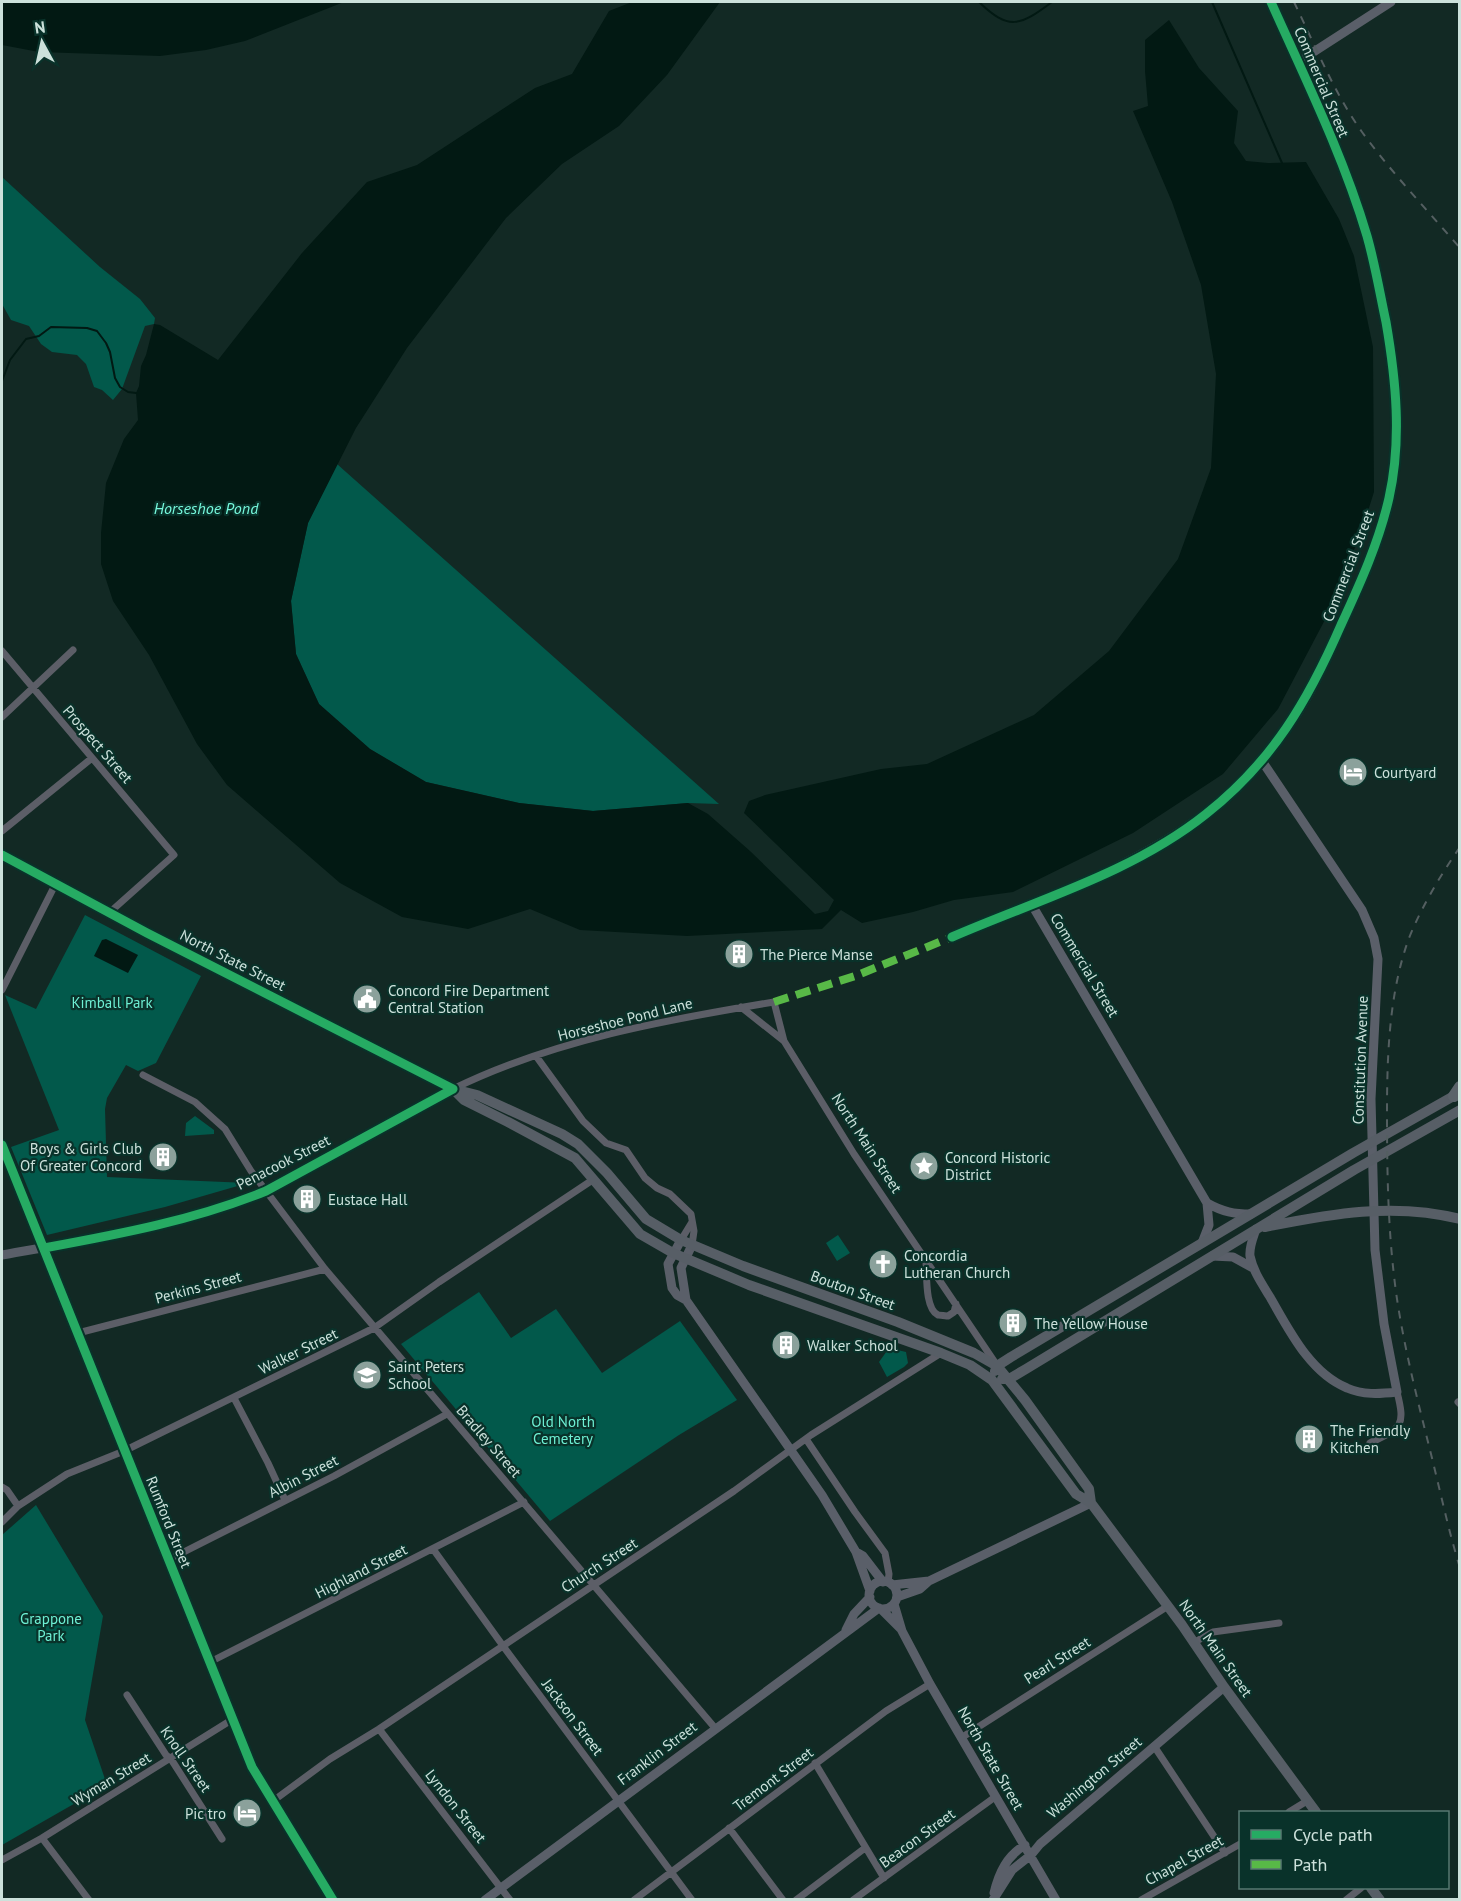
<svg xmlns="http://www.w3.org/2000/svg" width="1461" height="1901" font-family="'PT Sans',sans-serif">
<rect width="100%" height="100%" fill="#122924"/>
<path fill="#02594b" d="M2,177L100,267L140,299L155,318L154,324L145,326L122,389L113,400L102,390L94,387L86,364L77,355L52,352L41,344L29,326L11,320L2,304Z
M337,464L719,804L688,803L593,811L519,803L426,782L370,749L319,704L296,654L291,601L308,523Z
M85,915L201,976L156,1063L138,1071L126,1065L107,1098L105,1109L107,1177L248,1183L165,1207L47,1235L11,1147L59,1130L5,995L36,1009Z
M195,1116L214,1130V1134L185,1136L186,1123Z
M838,1235L850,1253L837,1261L826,1243Z
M479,1292L511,1338L556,1309L602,1373L680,1321L737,1400L679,1435L550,1521L401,1344Z
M889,1348L906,1352L908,1363L904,1367L887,1377L879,1362Z
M36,1505L103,1616L85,1720L107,1785L2,1845V1535Z"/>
<path fill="#021913" d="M2,2H344L245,41L206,50L160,56L39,52L2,45Z
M632,2H720L667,75L619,126L562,164L506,218L407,348L356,428L308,523L291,601L296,654L319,704L370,749L426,782L519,803L593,811L688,803L708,814L750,851L815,914L828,911L834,900L744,813L749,801L765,795L881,769L927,764L1034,715L1109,651L1178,559L1211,468L1216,374L1201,285L1172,202L1133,111L1148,106L1145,71V40L1169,20L1199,68L1238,111L1234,143L1246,161L1268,163L1306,162L1339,219L1354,256L1373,347L1374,492L1361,533L1328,614L1278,709L1223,774L1133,833L1013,892L954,900L913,912L862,923L841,910L822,929L687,936L580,930L530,909L468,929L402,917L340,883L227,785L197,744L149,655L113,601L101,564V533L106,483L124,439L138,420L136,393L139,386L141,366L146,355L154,324L160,325L218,360L302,253L367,182L417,165L535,88L572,74L609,11Z
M106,939L138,955L128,973L94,956L102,940Z"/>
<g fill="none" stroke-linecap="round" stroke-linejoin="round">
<path stroke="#021913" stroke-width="2" d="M979,2C1009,31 1020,26 1052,2
M1212,2L1282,163
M2,381L10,360L26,339L39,336L51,327L87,328L97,331L106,343L110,352L115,378L120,387L128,392L136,393"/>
<path stroke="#5c5e67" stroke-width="7" d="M1271,2L1298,62
M2,651L174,855L109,913
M2,717L73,650
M2,831L92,758
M952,937L1032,905
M2,990L55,885
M741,1007L784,1041L854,1154L996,1364
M536,1056L583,1121L606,1143L626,1150L645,1178L657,1188L670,1194L691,1214L694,1231L692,1245
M143,1075L195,1102L225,1129L251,1171L325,1269L715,1728
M453,1089C553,1040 665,1020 774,1002L784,1041
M2,1145L252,1767L333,1900
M681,1240L692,1222
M926,1263C927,1276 925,1309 938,1315C939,1315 947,1316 948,1316L954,1312L956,1304
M78,1333L325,1269
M234,1398L268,1463L285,1500
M1458,1402L1460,1404
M806,1439L855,1512L885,1553L889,1574L888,1583
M1370,1443C1401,1428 1406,1427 1397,1392
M2,1487L7,1490L18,1506
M2,1522L18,1506L67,1474L124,1451L374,1328L439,1282L594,1179
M433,1549L506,1650L692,1900
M168,1560L334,1476L447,1414
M1193,1643L1213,1632L1279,1623
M210,1662L524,1502
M127,1695L166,1755L171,1759L222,1839
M379,1729L510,1900
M961,1738L1168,1606
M1154,1746L1225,1853
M815,1763L884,1878
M273,1801L330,1759L379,1729L734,1491L811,1435L941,1353
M1289,1812L1307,1801
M729,1828L783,1900
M42,1838L89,1900
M2,1860L42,1838L233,1719
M634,1900L886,1711L930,1684
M796,1900L865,1848
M853,1900L995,1797
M1141,1900L1240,1844
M1346,1900L1361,1888"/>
<path stroke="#5a5f69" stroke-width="9" d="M1207,1203C1223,1212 1234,1214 1251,1214
M1256,1229C1253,1238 1249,1247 1250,1256C1253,1271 1262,1284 1270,1297C1289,1330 1310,1373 1347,1388C1363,1395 1379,1394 1397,1392L1384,1324L1375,1250L1371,1099L1378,959L1374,938L1362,910L1262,761
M681,1240L668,1264L672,1288L677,1295L686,1300
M1202,1243L1209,1225L1207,1203L1032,905C1141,859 1231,817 1297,714C1316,685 1329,653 1343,622C1360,582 1380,540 1389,497C1410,403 1384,280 1352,190C1336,147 1316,104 1298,62L1391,2
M692,1245L681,1268L686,1300L822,1495L856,1552L870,1591
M2,1255C91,1239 181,1226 266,1191L453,1089
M1212,1256L1233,1257L1253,1268
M856,1552L863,1556L883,1582
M869 1595a14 14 0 1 1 28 0a14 14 0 1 1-28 0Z
M892,1585L929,1581
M897,1597L920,1589L929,1581L1091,1503
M894,1604L902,1631L930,1684L1056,1900
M881,1609L901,1629
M846,1630L854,1614L870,1597
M994,1893C999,1872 1007,1856 1025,1845
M485,1900L879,1608
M993,1900L1012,1870L1031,1855L1040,1844L1224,1687"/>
<path stroke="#575e66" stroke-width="10" d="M2,855L147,933L453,1089L477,1095L562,1134L578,1144L607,1173L646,1219L681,1240L743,1266L898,1322L974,1353L997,1366L1025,1400L1089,1489L1091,1503
M453,1089L464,1100L508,1122L575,1158L640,1234L673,1253L749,1285L941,1353L970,1365L992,1380L1076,1494L1091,1503L1182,1625L1224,1687L1316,1812
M1265,1227C1330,1214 1394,1202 1460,1219
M995,1371L997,1366L1011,1357L1353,1153L1459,1093
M1002,1379H1009L1026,1369L1354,1170L1460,1110
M1371,1888L1380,1900"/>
<path stroke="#5b636a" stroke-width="12" d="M1454,1096L1460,1087"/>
<path stroke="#545f61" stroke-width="2" stroke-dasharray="8 8" stroke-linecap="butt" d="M1294,2C1315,45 1334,93 1362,132C1392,173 1427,210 1460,248
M1460,847C1440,876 1422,906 1409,938C1389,993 1387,1055 1387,1113C1387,1175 1388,1237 1397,1299C1405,1352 1419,1406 1432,1458C1441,1495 1449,1532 1460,1568"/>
<path stroke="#58b947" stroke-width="8" stroke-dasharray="15 8" stroke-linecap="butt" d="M774,1002L855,976L952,937"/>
<g stroke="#09322a" stroke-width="13">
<path id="cycleway" d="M2,855L147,933L453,1089
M952,937C1037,900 1132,873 1206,814C1272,762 1308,701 1341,625C1360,584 1379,542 1389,498C1402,440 1396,380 1386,322C1380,294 1375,264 1367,236C1343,155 1305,78 1271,2
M2,1145L252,1767L333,1900
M44,1248C120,1234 195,1220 266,1191L453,1089"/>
</g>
<use href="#cycleway" stroke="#26ab63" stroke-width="9"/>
</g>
<defs>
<g id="hotel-disc" transform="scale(1.5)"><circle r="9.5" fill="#8ba19b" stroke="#09322a"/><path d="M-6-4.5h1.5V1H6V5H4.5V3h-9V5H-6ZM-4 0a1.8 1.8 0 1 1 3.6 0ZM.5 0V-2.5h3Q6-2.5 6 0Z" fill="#fff"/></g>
<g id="building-disc" transform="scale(1.5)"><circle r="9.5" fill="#8ba19b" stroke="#09322a"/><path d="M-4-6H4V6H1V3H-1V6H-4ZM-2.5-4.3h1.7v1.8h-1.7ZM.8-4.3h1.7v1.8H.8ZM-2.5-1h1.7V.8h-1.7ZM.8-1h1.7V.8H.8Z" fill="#fff"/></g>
<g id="civic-disc" transform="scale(1.5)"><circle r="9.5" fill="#8ba19b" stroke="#09322a"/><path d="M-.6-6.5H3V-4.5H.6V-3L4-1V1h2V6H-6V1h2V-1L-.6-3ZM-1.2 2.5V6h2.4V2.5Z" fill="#fff"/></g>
<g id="sight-disc" transform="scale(1.5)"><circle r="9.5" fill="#8ba19b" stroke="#09322a"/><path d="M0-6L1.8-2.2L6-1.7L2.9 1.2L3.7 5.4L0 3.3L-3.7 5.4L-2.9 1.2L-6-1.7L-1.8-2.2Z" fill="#fff"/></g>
<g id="church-disc" transform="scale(1.5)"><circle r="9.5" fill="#8ba19b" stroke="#09322a"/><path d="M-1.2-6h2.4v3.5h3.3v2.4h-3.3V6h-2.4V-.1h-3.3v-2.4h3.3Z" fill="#fff"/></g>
<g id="school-disc" transform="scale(1.5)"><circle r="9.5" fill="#8ba19b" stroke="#09322a"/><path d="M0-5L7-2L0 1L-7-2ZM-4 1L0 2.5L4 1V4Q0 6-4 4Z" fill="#fff"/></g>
</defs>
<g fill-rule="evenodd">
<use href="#hotel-disc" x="1353" y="772"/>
<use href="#building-disc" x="739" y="954"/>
<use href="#civic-disc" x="367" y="999"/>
<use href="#building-disc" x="163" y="1157"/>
<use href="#sight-disc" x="924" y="1166"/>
<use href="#building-disc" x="307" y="1199"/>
<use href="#church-disc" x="883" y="1264"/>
<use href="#building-disc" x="1013" y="1323"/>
<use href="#building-disc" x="786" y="1345"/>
<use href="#school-disc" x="367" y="1375"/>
<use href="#building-disc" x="1309" y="1439"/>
<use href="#hotel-disc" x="247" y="1813"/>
</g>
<g text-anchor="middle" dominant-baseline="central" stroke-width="4.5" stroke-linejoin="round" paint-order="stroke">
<g font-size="15" fill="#cce1db" stroke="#09322a">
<text transform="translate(1322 82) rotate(67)">Commercial Street</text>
<text transform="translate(1348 566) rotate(-69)">Commercial Street</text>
<text transform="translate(98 744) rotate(49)">Prospect Street</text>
<text transform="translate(233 960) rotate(27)">North State Street</text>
<text transform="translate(1085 965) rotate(59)">Commercial Street</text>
<text transform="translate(625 1019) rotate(-14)">Horseshoe Pond Lane</text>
<text transform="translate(1360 1060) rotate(-88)">Constitution Avenue</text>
<text transform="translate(867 1143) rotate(57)">North Main Street</text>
<text transform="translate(283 1162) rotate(-27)">Penacook Street</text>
<text transform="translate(198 1287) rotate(-15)">Perkins Street</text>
<text transform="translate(853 1290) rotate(20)">Bouton Street</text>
<text transform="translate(298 1351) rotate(-26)">Walker Street</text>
<text transform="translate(489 1441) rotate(49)">Bradley Street</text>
<text transform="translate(303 1476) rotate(-27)">Albin Street</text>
<text transform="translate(169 1522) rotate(68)">Rumford Street</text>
<text transform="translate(599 1565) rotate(-33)">Church Street</text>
<text transform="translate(361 1571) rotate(-27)">Highland Street</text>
<text transform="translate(1216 1648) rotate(55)">North Main Street</text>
<text transform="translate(1057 1660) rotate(-32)">Pearl Street</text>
<text transform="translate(573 1717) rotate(53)">Jackson Street</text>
<text transform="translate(657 1753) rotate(-37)">Franklin Street</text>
<text transform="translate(991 1758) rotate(60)">North State Street</text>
<text transform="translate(186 1759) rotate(55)">Knoll Street</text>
<text transform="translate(1094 1777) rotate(-40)">Washington Street</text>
<text transform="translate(111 1779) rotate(-31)">Wyman Street</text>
<text transform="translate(773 1779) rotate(-37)">Tremont Street</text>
<text transform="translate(456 1806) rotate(52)">Lyndon Street</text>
<text transform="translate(917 1838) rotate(-36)">Beacon Street</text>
<text transform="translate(1184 1860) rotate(-29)">Chapel Street</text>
</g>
<g font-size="15" fill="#cce1db" stroke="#09322a" text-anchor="start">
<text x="1374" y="772">Courtyard</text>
<text x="760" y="954">The Pierce Manse</text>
<text x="388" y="990">Concord Fire Department<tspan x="388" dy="17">Central Station</tspan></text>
<text x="142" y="1148" text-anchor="end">Boys &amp; Girls Club<tspan x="142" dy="17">Of Greater Concord</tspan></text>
<text x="945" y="1157">Concord Historic<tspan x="945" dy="17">District</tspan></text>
<text x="328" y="1199">Eustace Hall</text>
<text x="904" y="1255">Concordia<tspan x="904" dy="17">Lutheran Church</tspan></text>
<text x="1034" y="1323">The Yellow House</text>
<text x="807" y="1345">Walker School</text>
<text x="388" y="1366">Saint Peters<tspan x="388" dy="17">School</tspan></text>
<text x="1330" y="1430">The Friendly<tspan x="1330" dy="17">Kitchen</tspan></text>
<text x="226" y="1813" text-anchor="end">Pic tro</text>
</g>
<g font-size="15" fill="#6ef0d4" stroke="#09322a">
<text x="112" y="1002">Kimball Park</text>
<text x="563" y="1421">Old North<tspan x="563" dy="17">Cemetery</tspan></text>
<text x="51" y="1618">Grappone<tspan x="51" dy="17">Park</tspan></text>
</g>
<g font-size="16" font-style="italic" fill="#77f9dd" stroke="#09322a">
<text x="206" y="508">Horseshoe Pond</text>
</g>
</g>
<rect width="1461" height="1901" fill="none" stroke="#cce1db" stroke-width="6"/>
<rect x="1239" y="1811" width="210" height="78" fill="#09322a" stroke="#577871" stroke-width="1.5"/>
<rect x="1251" y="1830" width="30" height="9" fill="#26ab63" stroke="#577871" stroke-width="1.5"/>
<text x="1293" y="1841" font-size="18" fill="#cce1db">Cycle path</text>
<rect x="1251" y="1860" width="30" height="9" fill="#58b947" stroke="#577871" stroke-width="1.5"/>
<text x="1293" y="1871" font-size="18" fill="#cce1db">Path</text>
<g transform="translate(42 42) rotate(352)" stroke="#09322a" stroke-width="4.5" paint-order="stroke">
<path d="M0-4.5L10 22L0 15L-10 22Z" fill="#cce1db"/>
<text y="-9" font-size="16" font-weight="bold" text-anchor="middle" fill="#cce1db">N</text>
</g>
</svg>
